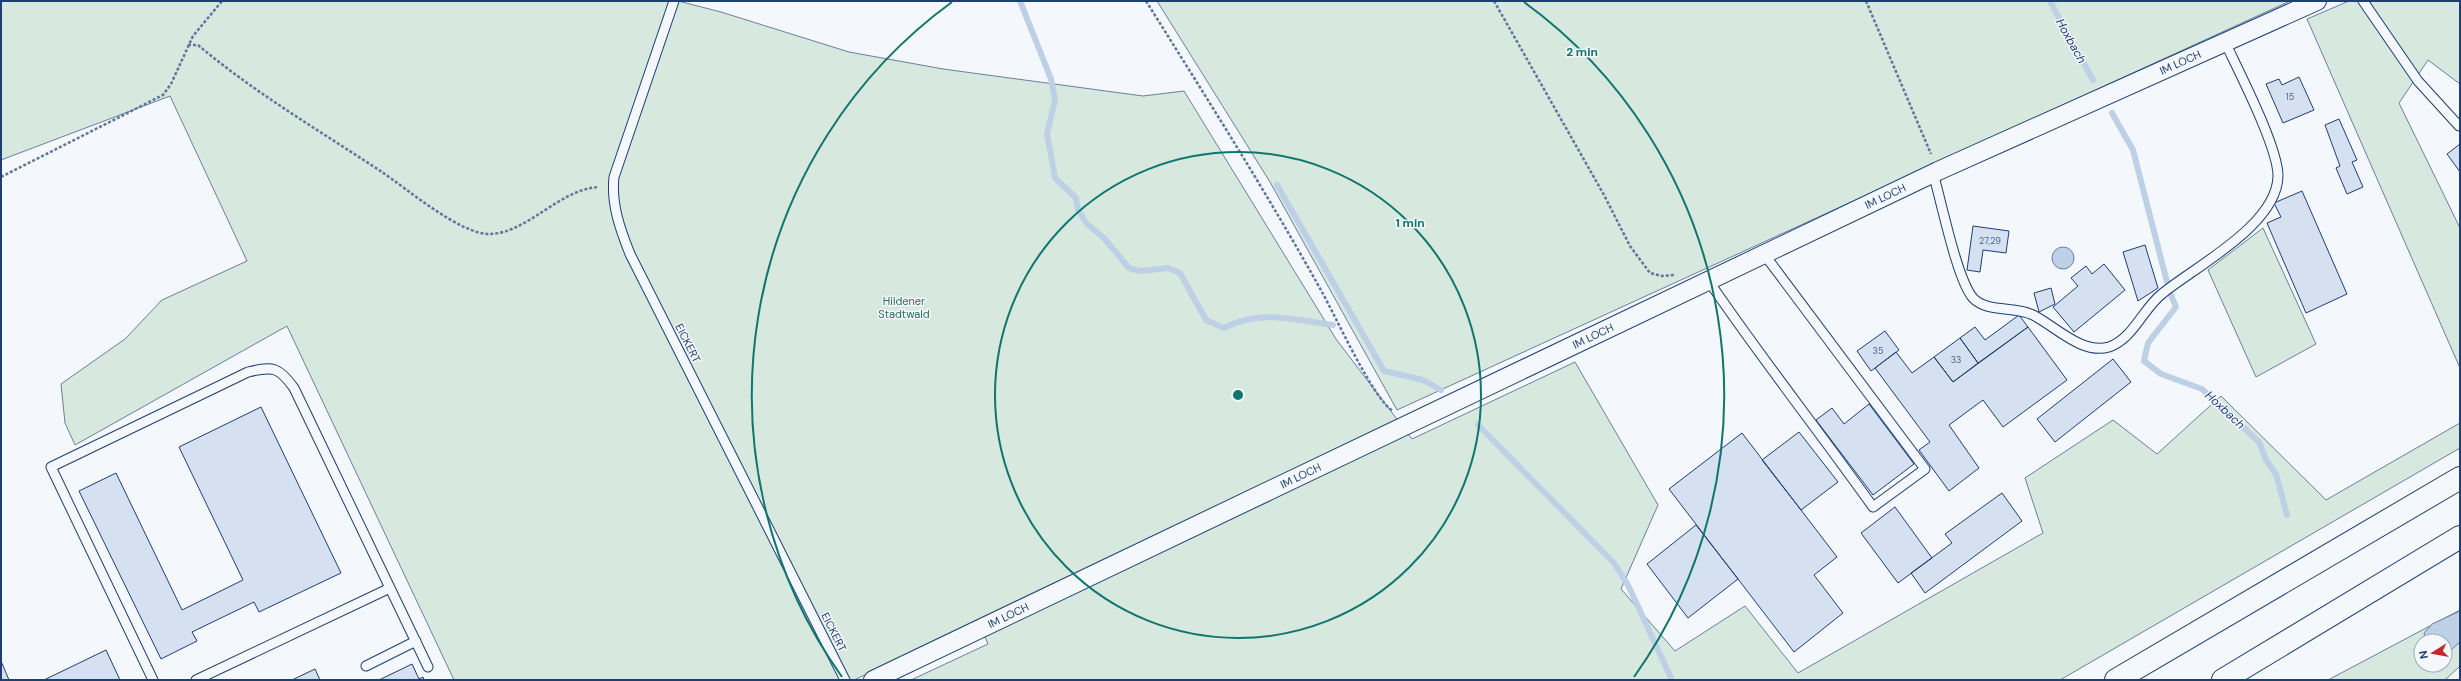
<svg xmlns="http://www.w3.org/2000/svg" width="2461" height="681" font-family="'DM Sans',sans-serif">
<rect width="100%" height="100%" fill="#f4f7fb"/>
<path fill="#d7e8df" stroke="#687fa3" fill-rule="evenodd" d="M1,1H678L721,12L849,52L943,69L1143,96L1184,91L1336,339L1412,439L1575,362L1658,505L1621,589L1675,651L1745,606L1798,673L2043,533L2025,478L2113,420L2157,454L2221,396L2326,500L2460,423V448L2060,680H911L988,644L979,622L854,680H454L287,326L75,445L65,423L61,384L125,339L162,300L247,261L170,96L1,160Z
M1157,1H2290L1397,410L1270,182Z
M2349,1H2460V84L2428,60L2399,103L2460,228V368L2307,19Z
M2263,228L2316,344L2256,377L2208,270Z
M2460,610V666L2445,680H2328ZM2421,641H2445V665H2421Z"/>
<path fill="#bed0e5" stroke="#687fa3" d="M2052 258a11 11 0 1 1 22 0a11 11 0 1 1-22 0Z
M2460,611V642L2452,649L2445,651V641H2426L2424,633L2432,624Z"/>
<g fill="none" stroke-linecap="round" stroke-linejoin="round">
<path stroke="#bed0e5" stroke-width="6" d="M1020,1L1051,79L1055,100L1047,134L1055,178L1076,198L1078,210L1087,224L1104,238L1129,268L1140,271L1168,268L1180,273L1206,320L1224,328C1259,309 1295,320 1333,325
M2050,1L2093,80
M2112,113L2133,150L2167,282
M1277,185L1384,371L1423,380L1441,390
M2171,295L2176,307L2148,343L2144,361L2161,374L2202,389L2259,442L2266,460L2276,474L2287,515
M1478,425L1614,563L1628,585L1672,680"/>
</g>
<path fill="#d5e0f0" stroke="#1d3f73" d="M2299,77L2314,110L2283,123L2266,84L2279,79L2282,85Z
M2339,119L2357,160L2352,162L2363,187L2347,194L2336,168L2340,166L2325,125Z
M2460,144V172L2447,154Z
M2302,191L2347,294L2306,313L2267,223L2281,217L2274,203Z
M1973,226L2009,231L2006,253L1983,250L1980,272L1967,270Z
M2145,245L2158,288L2138,301L2123,252Z
M2104,264L2125,290L2074,332L2053,307L2078,286L2071,278L2086,266L2092,274Z
M2051,288L2055,304L2039,312L2034,293Z
M2019,315L2028,327L1978,363L1960,338L1975,327L1985,340Z
M2028,327L2067,380L2003,427L1983,400L1949,425L1979,468L1949,491L1919,450L1930,442L1875,368L1896,352L1912,373L1934,357L1953,382Z
M1885,331L1899,350L1871,371L1857,351Z
M1960,338L1978,363L1953,382L1934,357Z
M2113,359L2131,382L2055,442L2037,419Z
M1869,404L1914,464L1873,495L1816,420L1832,408L1844,424Z
M261,407L341,573L259,612L254,602L192,632L197,641L161,659L79,491L116,473L182,610L243,580L179,447Z
M1799,432L1838,482L1801,510L1762,460Z
M1742,433L1837,557L1814,575L1843,613L1794,652L1669,489Z
M2002,493L2022,521L1925,593L1911,573L1952,543L1945,534Z
M1895,507L1932,558L1898,583L1861,533Z
M1696,525L1738,579L1688,618L1647,564Z
M106,650L120,680H44Z
M1,661L9,680H1Z
M412,664L419,679L423,677L424,680H379Z
M315,669L320,680H292Z"/>
<g fill="none" stroke-linecap="round" stroke-linejoin="round">
<g stroke="#1d3f73" stroke-width="11">
<path id="lane" d="M674,1L614,177C611,204 620,229 630,254L845,680
M2363,1L2418,81L2459,126
M1933,173C1941,200 1957,280 1973,298C1987,313 2015,306 2033,315C2055,326 2082,355 2109,347C2134,338 2143,308 2163,293C2196,266 2277,225 2278,176C2278,147 2239,72 2225,42
M1708,280C1761,358 1819,431 1873,507L1925,469L1764,254
M366,666L416,641
M153,680L51,467L248,372C273,366 279,367 294,388L390,588
M196,680L390,588L428,667"/>
</g>
<g stroke="#1d3f73" stroke-width="20">
<g id="street">
<path id="s1" d="M873,680L1938,171L2317,1"/>
</g>
</g>
<g stroke="#1d3f73" stroke-width="24">
<path id="highway" d="M2116,680L2460,478
M2223,680L2460,537"/>
</g>
<path stroke="#5e769c" stroke-width="2.5" stroke-dasharray="3 2" stroke-linecap="butt" d="M1146,1C1206,97 1267,193 1322,292C1336,317 1373,399 1393,411
M1494,1L1604,195L1630,246L1650,273L1662,276L1674,275
M1866,1L1931,154
M188,45H198C255,93 320,131 382,172C407,189 460,234 489,234C527,234 559,189 599,187
M1,177L163,95L171,84L193,36L222,1"/>
<use href="#lane" stroke="#f4f7fb" stroke-width="9"/>
<use href="#street" stroke="#f4f7fb" stroke-width="18"/>
<use href="#highway" stroke="#f4f7fb" stroke-width="22"/>
</g>
<g fill="none" stroke="#0f766e" stroke-width="2">
<circle cx="1238" cy="395" r="243"/>
<path d="M842 677A486 486 0 0 1 952 2M1524 2A486 486 0 0 1 1634 677"/>
</g>
<g text-anchor="middle" dominant-baseline="central" stroke-width="3" stroke-linejoin="round" paint-order="stroke">
<g font-size="9" fill="#4b6792">
<text x="2290" y="97">15</text>
<text x="1990" y="241">27,29</text>
<text x="1878" y="351">35</text>
<text x="1956" y="360">33</text>
</g>
<g font-size="11" fill="#1d3f73" stroke="#f4f7fb">
<text stroke="none"><textPath href="#s1" startOffset="1446">IM LOCH</textPath></text>
<text stroke="none"><textPath href="#s1" startOffset="1122">IM LOCH</textPath></text>
<text stroke="none"><textPath href="#s1" startOffset="798">IM LOCH</textPath></text>
<text transform="translate(688 343) rotate(63)">EICKERT</text>
<text stroke="none"><textPath href="#s1" startOffset="474">IM LOCH</textPath></text>
<text stroke="none"><textPath href="#s1" startOffset="150">IM LOCH</textPath></text>
<text transform="translate(834 632) rotate(63)">EICKERT</text>
</g>
<g font-size="11" fill="#2c6c60" stroke="#f4f7fb">
<text x="904" y="301">Hildener<tspan x="904" dy="13">Stadtwald</tspan></text>
</g>
<g font-size="12" font-style="italic" fill="#1d3f73" stroke="#f4f7fb">
<text transform="translate(2071 41) rotate(61)">Hoxbach</text>
<text transform="translate(2225 410) rotate(43)">Hoxbach</text>
</g>
</g>
<circle cx="1238" cy="395" r="6" fill="#0f766e" stroke="#f4f7fb" stroke-width="2"/>
<g font-size="12" text-anchor="middle" font-weight="bold" fill="#0f766e" stroke="#f4f7fb" stroke-width="3" stroke-linejoin="round" paint-order="stroke">
<text x="1582" y="56">2 min</text>
<text x="1410" y="227">1 min</text>
</g>
<rect width="2461" height="681" fill="none" stroke="#1d3f73" stroke-width="4"/>
<g transform="translate(2433 653) rotate(259)"><circle r="19" fill="#f4f7fb" stroke="#9eadc5"/>
<path d="M0-3L7 15L0 10L-7 15Z" fill="#c62828"/>
<text y="-6" font-size="11" font-weight="bold" text-anchor="middle" fill="#1d3f73">N</text>
</g>
</svg>
